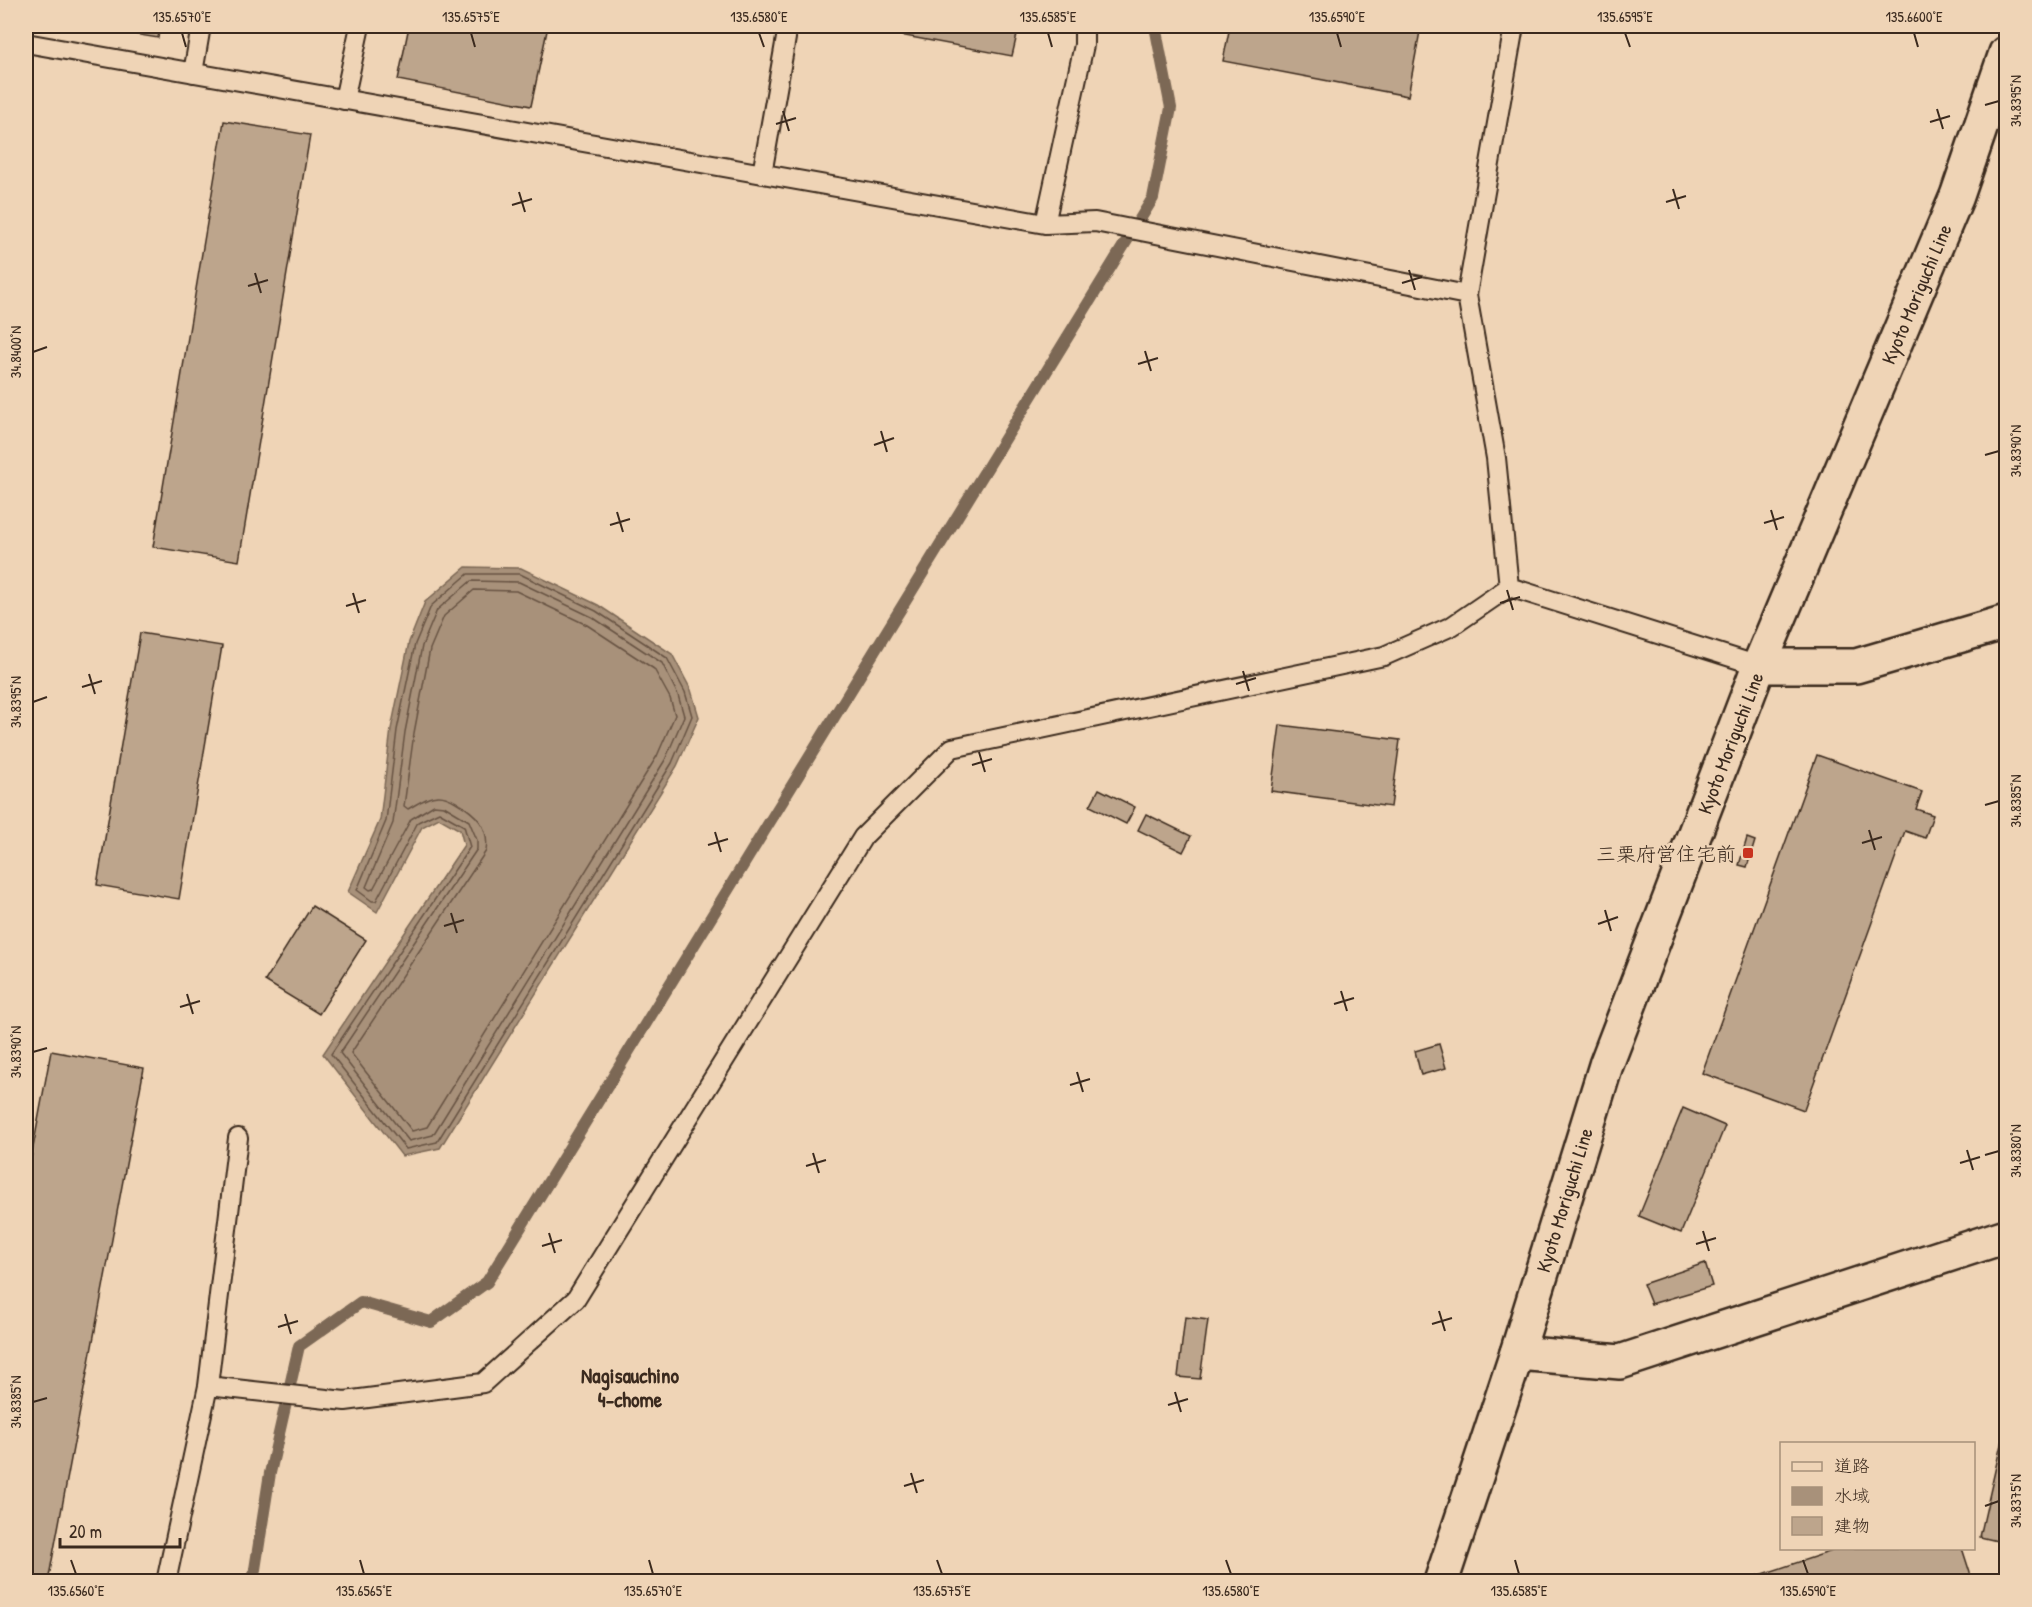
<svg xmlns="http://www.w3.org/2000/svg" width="2032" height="1607" font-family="'Patrick Hand','Klee One',sans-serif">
<rect width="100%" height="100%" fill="#efd4b6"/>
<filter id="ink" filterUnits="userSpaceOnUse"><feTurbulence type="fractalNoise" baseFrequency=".0167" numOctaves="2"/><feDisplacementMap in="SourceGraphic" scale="12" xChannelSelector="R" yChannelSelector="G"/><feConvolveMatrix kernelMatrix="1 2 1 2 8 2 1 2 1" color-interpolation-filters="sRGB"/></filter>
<g filter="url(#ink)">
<path fill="#a8917a" stroke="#7c6855" stroke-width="1.5" d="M466,567L521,568L598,605L672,654L691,690L699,717L677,766L440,1148L402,1156L323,1054L464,845L460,830L439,818L422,827L377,912L348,892L380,820L391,729L409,642L425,602Z"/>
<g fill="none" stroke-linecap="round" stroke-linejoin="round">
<path stroke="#675343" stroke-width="1.5" d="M468,574H520L596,611L667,658L685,692L692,716L672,763L437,1142L406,1149L331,1054L470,847L464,826L439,812L418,822L376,901H372L357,890L386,821L397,730L415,644L431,606Z
M471,581L519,582L592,617L662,663L678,695L684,716L665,760L433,1135L409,1141L340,1053L477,849V840L469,821L444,806L434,805L411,819L373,889L370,890L366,887L393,823L405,732L422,646L437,610Z
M474,590L516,591L587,625L654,669L670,698L675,715L657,756L427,1127L412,1131L351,1053L486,851C490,826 475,813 456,802C451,799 445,796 439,796C428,796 417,804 408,809L404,806L414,733L430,649L444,616Z"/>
<path stroke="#7c6855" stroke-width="12" d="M253,1582L270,1473L299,1346L361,1302L431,1322L487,1282L1153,198L1171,108L1155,26"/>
</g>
<path fill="#bda58c" stroke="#3b2a1e" stroke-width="1.5" d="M85,26H160L158,38Z
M409,26H548L531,106L398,80Z
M852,26H1019L1012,56Z
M1230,26H1421L1408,96L1223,61Z
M224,121L310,135L239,561L153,547Z
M140,633L222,646L179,899L97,885Z
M1280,725L1400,740L1391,807L1271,791Z
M1817,755L1922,792L1916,809L1933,815L1925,838L1905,831L1804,1110L1702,1073Z
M1099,789L1135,807L1126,824L1090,806Z
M1146,814L1191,836L1183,852L1138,830Z
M1747,838L1755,841L1747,867L1739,865Z
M312,906L366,940L319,1014L265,981Z
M1439,1044L1446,1068L1421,1075L1415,1051Z
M51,1051L144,1068L48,1582H26V1185Z
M1683,1108L1725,1126L1681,1233L1639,1216Z
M1705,1263L1712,1286L1651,1304L1643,1284Z
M1185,1317L1208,1320L1200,1379L1178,1377Z
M2006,1422V1543L1980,1537Z
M1841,1548H1962L1972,1579L1964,1582H1739Z"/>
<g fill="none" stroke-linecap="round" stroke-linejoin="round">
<g stroke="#3b2a1e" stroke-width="22">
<path id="lane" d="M26,43L1045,224L1095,222L1467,295
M193,73L201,26
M344,100L360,26
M762,174L786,38
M1045,224L1084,45V26
M1509,587L1759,666
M208,1386L238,1138
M166,1582L208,1386L345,1401L483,1383L576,1299L863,837L952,748L1384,656L1452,626L1509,587L1496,458L1467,295L1514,26"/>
</g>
<g stroke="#3b2a1e" stroke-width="38">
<path id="street" d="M1759,666H1856L2006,622
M1517,1353L1620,1362L2006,1236"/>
</g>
<g stroke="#3b2a1e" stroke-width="38">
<path id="primary" d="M1441,1582L1517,1353L1606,1065L1759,666L1957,196L2006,53"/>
</g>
<use href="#lane" stroke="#efd4b6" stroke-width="18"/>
<use href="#street" stroke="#efd4b6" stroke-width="33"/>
<use href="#primary" stroke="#efd4b6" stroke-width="33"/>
</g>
</g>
<path fill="none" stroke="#3b2a1e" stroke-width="2" d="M182,33L186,47M471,33L475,47M759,33L764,47M1048,33L1052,47M1337,33L1341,47M1625,33L1630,47M1914,33L1918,47M1985,105L1999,101M1937,109L1943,129M783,111L789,131M1930,122L1950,116M776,124L796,118M1673,189L1679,209M519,192L525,212M1666,202L1686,196M512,205L532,199M1409,270L1415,290M255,273L261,293M1402,283L1422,277M248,286L268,280M1145,351L1151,371M33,352L47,347M1138,364L1158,358M881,431L887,452M874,445L894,438M1985,455L1999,451M1771,510L1777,530M617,512L623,532M1764,523L1784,517M610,525L630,519M1507,590L1513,610M353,593L359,613M1500,603L1520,597M346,606L366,600M1243,671L1249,691M89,674L95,694M1236,684L1256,678M82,687L102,681M33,702L47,697M979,752L985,772M972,765L992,759M1985,805L1999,801M1869,830L1875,850M715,832L721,852M1862,843L1882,837M708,845L728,839M1605,910L1611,931M451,913L457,933M1598,924L1618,917M444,926L464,920M1341,991L1347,1011M187,994L193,1014M1334,1004L1354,998M180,1007L200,1001M33,1052L47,1048M1077,1072L1083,1092M1070,1085L1090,1079M1967,1150L1973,1170M813,1153L819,1173M1985,1155L1999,1151M1960,1163L1980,1157M806,1166L826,1160M1703,1231L1709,1251M549,1233L555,1253M1696,1244L1716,1238M542,1246L562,1240M1439,1311L1445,1331M285,1314L291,1334M1432,1324L1452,1318M278,1327L298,1321M1175,1392L1181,1412M33,1402L47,1398M1168,1405L1188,1399M911,1473L917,1493M904,1486L924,1480M1985,1506L1999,1501M71,1560L76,1574M360,1560L364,1574M649,1560L653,1574M937,1560L942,1574M1226,1560L1231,1574M1515,1560L1519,1574M1803,1560L1808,1574"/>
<rect fill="#c8321e" stroke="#efd4b6" stroke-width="2" x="1742" y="847" width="12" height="12" rx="3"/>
<g text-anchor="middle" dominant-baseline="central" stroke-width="5" stroke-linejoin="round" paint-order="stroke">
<g font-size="20" fill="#3b2a1e" stroke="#efd4b6">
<text transform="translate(1916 294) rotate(-67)">Kyoto Moriguchi Line</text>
<text transform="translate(1730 743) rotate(-69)">Kyoto Moriguchi Line</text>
<text transform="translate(1564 1200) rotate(-73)">Kyoto Moriguchi Line</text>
</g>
<g font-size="20" fill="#3b2a1e" stroke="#efd4b6" text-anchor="end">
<text x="1736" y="853">三栗府営住宅前</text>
</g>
<g font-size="21" font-weight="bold" fill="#3b2a1e" stroke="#efd4b6">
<text x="630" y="1375">Nagisauchino<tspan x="630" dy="24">4-chome</tspan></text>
</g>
</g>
<rect width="2032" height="1607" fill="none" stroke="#efd4b6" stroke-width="66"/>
<rect x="1780" y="1442" width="195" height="108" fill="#efd4b6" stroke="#a79079" stroke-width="1.5"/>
<rect x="1792" y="1462" width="30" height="9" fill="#efd4b6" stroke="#a79079" stroke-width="1.5"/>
<text x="1834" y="1472" font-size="18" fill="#3b2a1e">道路</text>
<rect x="1792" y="1487" width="30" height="18" fill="#a8917a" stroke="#a79079" stroke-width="1.5"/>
<text x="1834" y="1502" font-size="18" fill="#3b2a1e">水域</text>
<rect x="1792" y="1517" width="30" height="18" fill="#bda58c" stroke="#a79079" stroke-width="1.5"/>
<text x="1834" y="1532" font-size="18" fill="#3b2a1e">建物</text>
<path d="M60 1538v9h120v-9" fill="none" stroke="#3b2a1e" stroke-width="3"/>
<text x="69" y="1538" font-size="18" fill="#3b2a1e" stroke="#efd4b6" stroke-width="4.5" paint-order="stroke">20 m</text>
<rect x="33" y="33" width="1966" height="1541" fill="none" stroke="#3b2a1e" stroke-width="2"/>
<g font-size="15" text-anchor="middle" fill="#3b2a1e">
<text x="182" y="22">135.6570°E</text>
<text x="471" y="22">135.6575°E</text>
<text x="759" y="22">135.6580°E</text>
<text x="1048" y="22">135.6585°E</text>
<text x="1337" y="22">135.6590°E</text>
<text x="1625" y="22">135.6595°E</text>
<text x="1914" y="22">135.6600°E</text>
<text transform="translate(2016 101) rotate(-90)" y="5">34.8395°N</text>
<text transform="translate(16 352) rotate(-90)" y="5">34.8400°N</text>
<text transform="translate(2016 451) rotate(-90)" y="5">34.8390°N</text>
<text transform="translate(16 702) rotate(-90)" y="5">34.8395°N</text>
<text transform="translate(2016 801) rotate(-90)" y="5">34.8385°N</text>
<text transform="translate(16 1052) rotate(-90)" y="5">34.8390°N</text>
<text transform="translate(2016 1151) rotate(-90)" y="5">34.8380°N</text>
<text transform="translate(16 1402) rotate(-90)" y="5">34.8385°N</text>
<text transform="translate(2016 1501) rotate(-90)" y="5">34.8375°N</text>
<text x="76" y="1596">135.6560°E</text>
<text x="364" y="1596">135.6565°E</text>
<text x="653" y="1596">135.6570°E</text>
<text x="942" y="1596">135.6575°E</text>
<text x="1231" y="1596">135.6580°E</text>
<text x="1519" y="1596">135.6585°E</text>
<text x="1808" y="1596">135.6590°E</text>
</g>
</svg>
